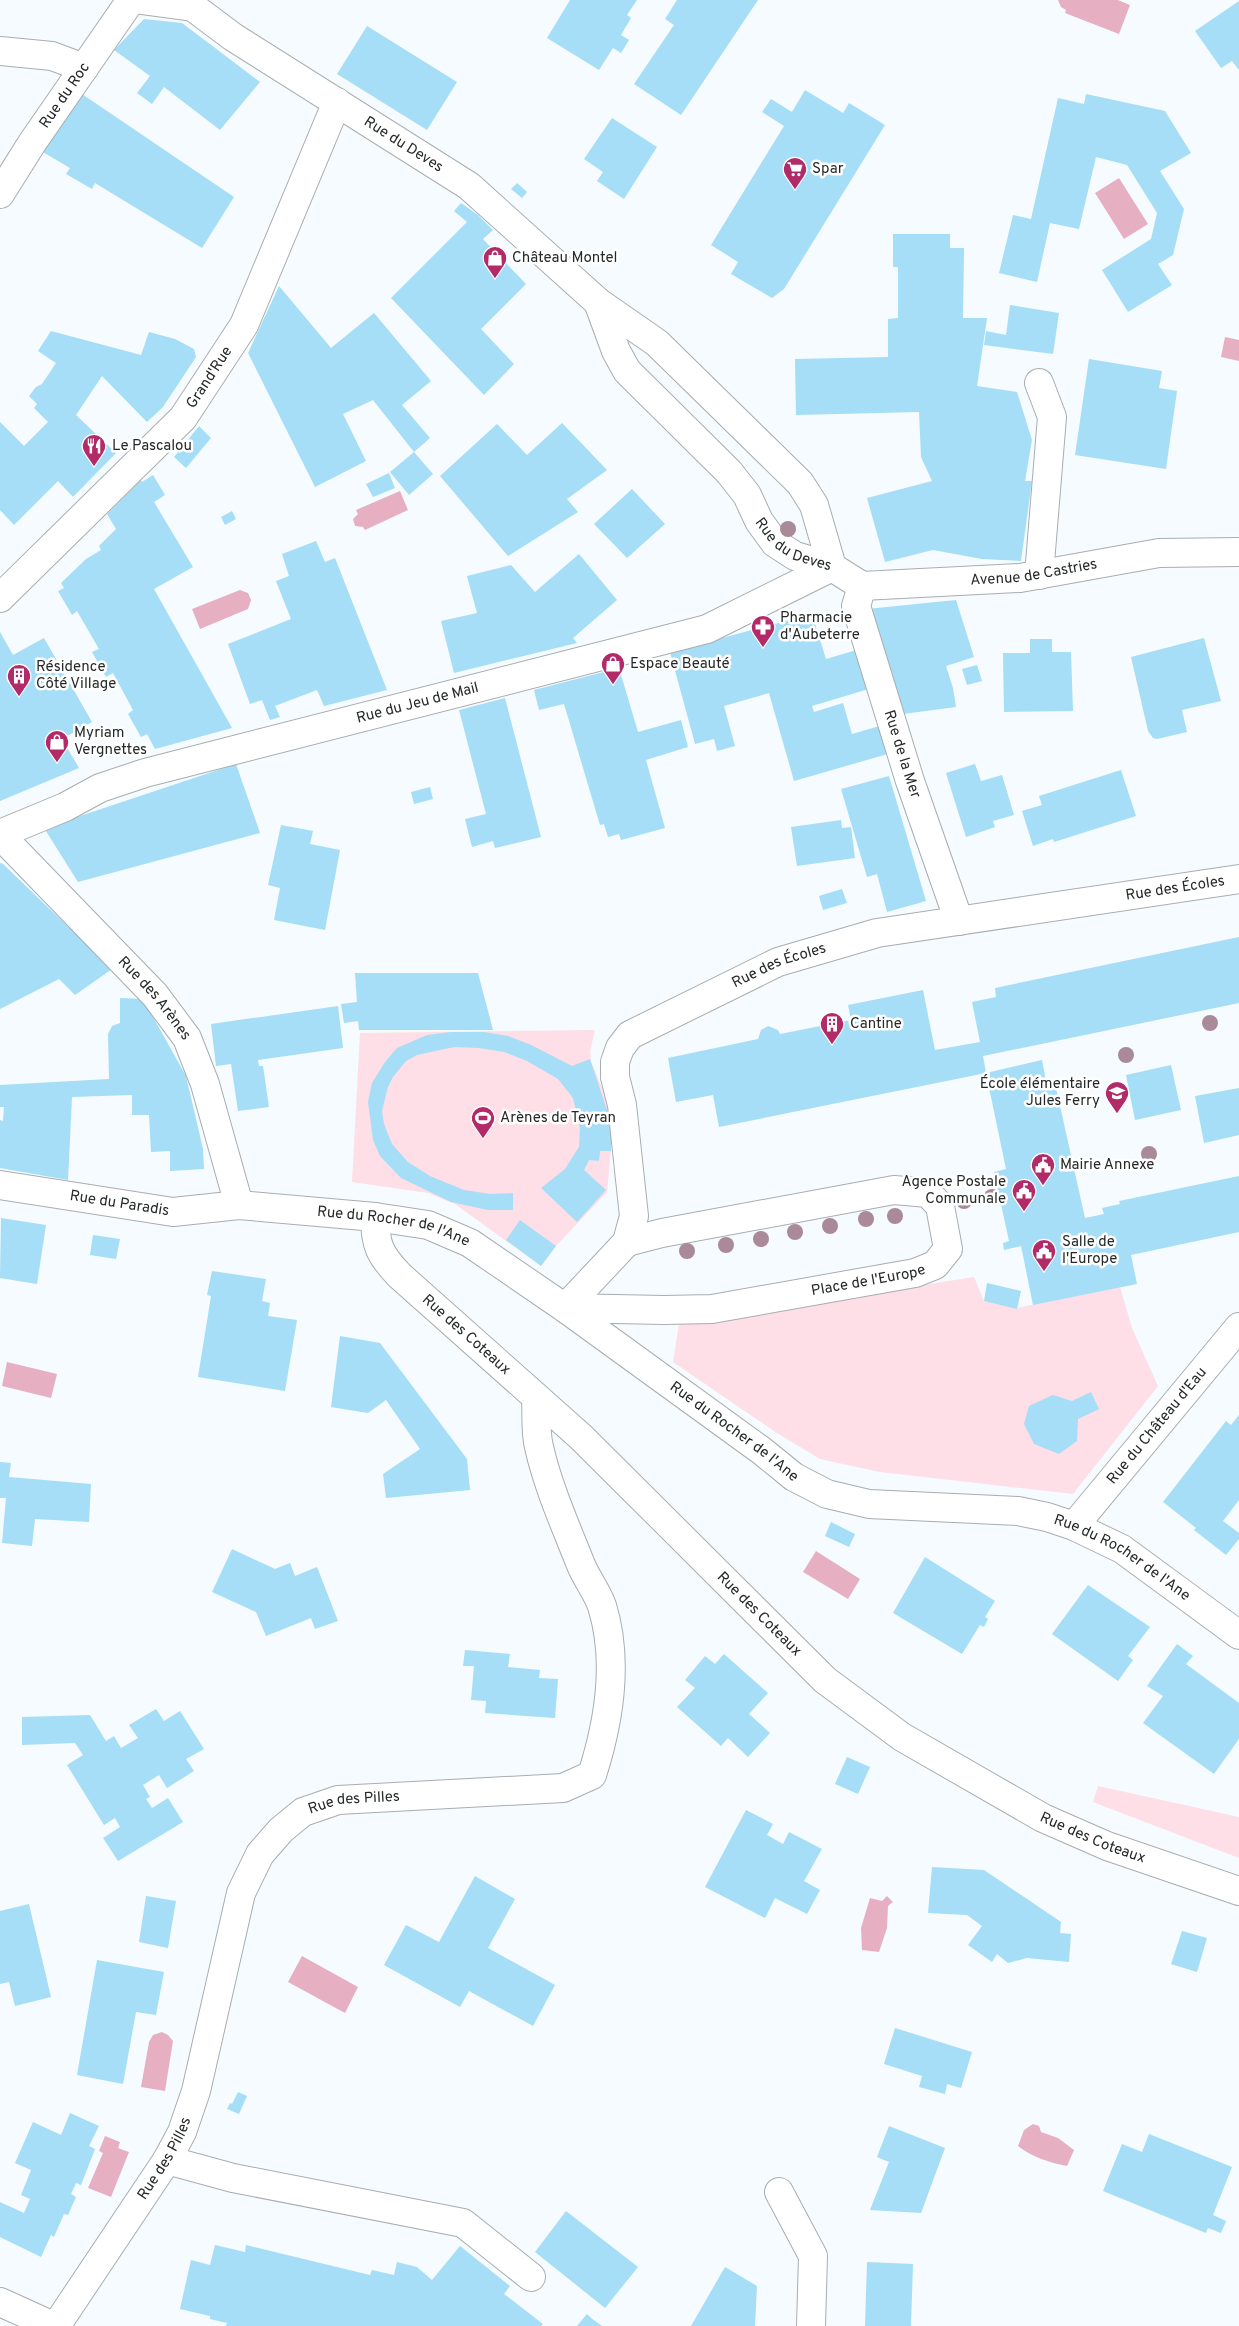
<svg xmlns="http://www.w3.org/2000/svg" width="1239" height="2326" font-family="Overpass,sans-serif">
<rect width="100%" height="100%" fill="#f5fbfe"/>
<path fill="#fedee7" d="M595,1030L590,1051L591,1062L603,1090L613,1126L607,1192L556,1246L541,1266L455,1204L428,1193L352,1182L360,1033Z
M974,1277L984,1301L1017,1308L1120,1287L1132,1328L1158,1386L1073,1494L880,1472L820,1459L777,1433L673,1362L679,1324Z
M1098,1786L1239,1817V1858L1093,1802Z"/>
<path fill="#e7b0c2" d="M1058,0H1118L1130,5L1119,34L1065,13L1066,10L1061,7Z
M1119,178L1148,224L1124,239L1095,193Z
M1225,337L1239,340V361L1221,357Z
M400,491L408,510L365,530L363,527L355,526L353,519L358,514L356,510Z
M240,590L248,593L251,600L248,609L200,629L192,609Z
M7,1362L57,1374L51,1398L2,1386Z
M816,1551L860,1579L848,1599L803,1572Z
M887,1896L893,1902L888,1906L887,1928L879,1952L862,1950L861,1928L870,1898L882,1901Z
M302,1956L358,1987L345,2013L288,1982Z
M162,2032L168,2035L173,2041L165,2091L141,2087L149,2042L153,2035Z
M1033,2124L1039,2126L1041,2132L1058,2138L1074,2150L1067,2166C1048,2162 1034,2158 1018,2146L1024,2130Z
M105,2136L120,2142L118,2148L129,2152L111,2197L88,2188L103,2153L99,2151Z"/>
<path fill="#a5def6" d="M570,0H637L627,15L631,18L621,35L629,40L621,53L613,48L599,70L547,38Z
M677,0H758L681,115L634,84L674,25L665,19Z
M1239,1V70L1232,61L1221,68L1195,31Z
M144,19L182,23L260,82L220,130L164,87L152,104L137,93L150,76L114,50Z
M367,26L457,82L427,130L337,74Z
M76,90L234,197L202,248L95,183L92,189L66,174L70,168L36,148Z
M805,90L843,113L849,103L885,125L784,289L772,298L731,274L738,262L711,245L784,126L762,112L771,99L792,112Z
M1086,94L1165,111L1191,153L1160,171L1184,209L1173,255L1158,264L1172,285L1128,312L1102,270L1151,239L1157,213L1127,165L1096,157L1079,229L1050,223L1037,282L999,273L1013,215L1031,219L1058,98L1084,104Z
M612,118L657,147L624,199L597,181L603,172L584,159Z
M517,183L527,192L522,198L511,189Z
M461,203L478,215L493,230L483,239L526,284L481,329L514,364L484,395L391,298L467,222L454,211Z
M893,234H950V248H964L963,318H987L977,386L1017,392L1032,440L1025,481H1032L1021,561L982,559L933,550L885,562L867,498L932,481L921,457L919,412L796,415L795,359L888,357V319L898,318V267H893Z
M279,286L331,348L374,313L431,381L402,405L430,438L414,452L433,474L409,495L390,472L414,452L373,400L343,414L366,461L315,487L248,353Z
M1010,305L1059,313L1053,354L984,345L986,331L1006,335Z
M51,331L141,355L149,332L175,339L194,349L196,357L163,407L147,422L102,376L76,415L116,453L73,497L58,481L14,525L0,510V422L24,446L48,422L34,408L37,404L29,396L36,387L42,384L56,363L38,351Z
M1089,359L1162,371L1159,388L1177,391L1166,469L1075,455Z
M562,423L607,470L567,499L578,512L508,556L440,476L497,424L527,455Z
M199,426L211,438L186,468L174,457Z
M389,473L395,488L373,497L366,484Z
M153,475L165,495L154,502L193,567L154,589L232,728L155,749L147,734L141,737L128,714L133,710L113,673L106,677L92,652L99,649L77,611L72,615L58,591L64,588L61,583L86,559L101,550L99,546L116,529L107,514L141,480L142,482Z
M632,489L665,524L627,558L594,524Z
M232,511L236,519L225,525L221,517Z
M316,541L325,562L335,558L387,690L324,706L317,690L275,706L280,717L270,720L262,700L250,704L228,644L291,619L276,581L289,576L282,554Z
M579,554L617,600L573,638L577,643L454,673L441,621L477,613L467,576L511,565L535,592Z
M956,600L974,657L946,666L953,688L956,707L903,714L867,609Z
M812,614L826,659L860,649L872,688L812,706L814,712L843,703L852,734L883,725L891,753L794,781L769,693L724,706L735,746L717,751L714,739L695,744L670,652Z
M0,632L13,655L44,638L92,722L62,739L79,768L0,801Z
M1204,638L1221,701L1182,710L1187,732L1157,739L1153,738L1148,731L1131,657Z
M1030,639H1052V652H1071L1073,711L1004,712L1003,653H1030Z
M977,665L982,681L967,685L962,669Z
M619,668L638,732L681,720L688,747L646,760L665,828L621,840L619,834L608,837L604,824L600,825L564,704L539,710L534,690Z
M505,698L541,837L495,848L493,841L472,847L465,819L486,814L459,710Z
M236,764L260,833L78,882L44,828Z
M975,764L981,781L1002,775L1014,815L993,821L995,827L966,837L946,773Z
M1121,770L1136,816L1054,842L1053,839L1033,846L1022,811L1042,805L1039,796Z
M889,776L926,901L887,912L877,874L867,877L841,789Z
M430,787L433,799L414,804L411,792Z
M841,820L842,828L851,827L855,858L797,866L791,827Z
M281,825L313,831L310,844L340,850L325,930L274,920L280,888L268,885Z
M0,863L3,864L112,969L75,995L59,979L0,1009Z
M842,889L847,903L823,910L819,896Z
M1239,937V1003L983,1056L986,1073L719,1127L713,1095L676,1102L668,1058L758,1039L761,1030L768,1026L778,1030L780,1034L851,1020L848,1005L923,990L935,1050L980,1042L972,1002L996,997L995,988Z
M355,973H478L493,1030H359L358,1021L344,1023L341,1004L357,1002Z
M120,998L143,999L186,1076L203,1149L204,1169L170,1171V1151L151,1152L149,1115H132V1095L72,1097L68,1180L0,1168V1120L3,1121L4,1107H0V1085L109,1079L108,1034L112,1026L120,1023Z
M338,1006L343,1048L258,1060L259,1066H263L269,1107L238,1111L231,1064L216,1066L211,1024Z
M451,1032H484L508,1036L531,1045L572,1066L590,1059L612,1125L611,1151H600L599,1161L589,1160L584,1170L606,1190L577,1222L541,1188L565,1169L579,1147L580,1128L573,1098L558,1079L527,1061L504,1052L479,1048L454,1047L417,1055L406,1061L393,1077L388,1087L382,1111L384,1124L392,1144L408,1162L430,1176L464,1190L490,1194L513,1193V1210H488L451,1202L401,1178L380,1156L373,1140L368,1102L372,1083L385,1062L397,1048L427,1035Z
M1042,1060L1046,1081L1054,1079L1085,1218L1104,1214L1102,1208L1120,1204L1119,1201L1239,1176V1232L1131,1255L1137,1284L1033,1305L1021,1246L1004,1250L1003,1243L1009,1241L994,1172L1006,1169L986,1073Z
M1171,1065L1181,1110L1135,1120L1126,1075Z
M1239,1088V1135L1204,1143L1195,1096Z
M1,1218L46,1225L37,1284L0,1278Z
M520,1220L556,1246L541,1266L506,1240Z
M93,1235L120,1239L116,1259L90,1255Z
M212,1271L266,1279L262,1301L270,1303L268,1316L297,1320L285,1391L198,1377L211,1296L207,1295Z
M987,1283L1021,1291L1017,1309L984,1301Z
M340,1336L380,1343L467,1459L470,1490L386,1498L383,1474L420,1449L386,1400L368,1413L331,1407Z
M1091,1392L1099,1409L1078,1419L1077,1441L1059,1454L1034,1444L1024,1424L1029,1406L1053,1395L1072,1401Z
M1239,1415V1500L1223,1521L1239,1533V1539L1226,1555L1194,1530L1196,1528L1163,1502L1226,1421L1231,1425Z
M0,1462L11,1463L9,1477L91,1484L89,1522L35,1519L32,1546L2,1543L6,1498H0Z
M831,1522L855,1534L849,1547L825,1536Z
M232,1549L275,1569L290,1563L295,1576L317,1567L338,1621L315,1629L311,1618L266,1636L256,1612L212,1592Z
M925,1557L995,1601L985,1617L988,1619L984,1627L980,1625L962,1654L893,1613Z
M1088,1585L1150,1627L1128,1656L1133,1660L1118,1681L1052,1634Z
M1177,1644L1193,1656L1186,1664L1239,1703V1739L1214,1774L1143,1723L1163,1696L1147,1686Z
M465,1650L510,1654L508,1667L540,1670L539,1678L558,1679L555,1718L485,1713L486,1701L471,1700L474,1666H463Z
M724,1654L768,1693L749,1714L770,1733L748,1757L728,1738L721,1746L677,1707L695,1688L685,1680L705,1656L715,1664Z
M156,1709L164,1721L180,1711L204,1749L186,1759L194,1771L167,1788L159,1775L143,1785L150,1797L146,1799L152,1808L168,1798L183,1822L118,1861L103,1838L120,1827L115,1818L104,1825L67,1765L83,1755L75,1743L22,1745V1717L90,1715L106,1741L114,1736L121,1748L138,1738L129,1725Z
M847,1757L870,1767L858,1794L835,1784Z
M746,1810L773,1824L767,1835L783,1844L789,1832L822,1849L804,1881L820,1890L807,1914L775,1898L765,1918L705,1887Z
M932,1867L984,1870L1061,1922L1060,1933L1071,1934L1069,1962L1027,1958L1008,1963L997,1954L992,1962L968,1945L982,1926L967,1915L928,1913Z
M475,1876L515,1899L488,1948L555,1985L533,2026L469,1991L460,2007L384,1965L406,1925L439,1942Z
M146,1896L176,1901L168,1948L139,1942Z
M29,1904L51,1997L15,2006L9,1982L0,1984V1911Z
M1182,1931L1207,1938L1197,1972L1171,1964Z
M97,1960L164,1972L156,2015L136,2012L123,2084L77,2075Z
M895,2028L972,2052L961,2088L947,2084L945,2094L919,2087L922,2076L884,2064Z
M238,2092L247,2096L239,2114L227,2109L230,2103L232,2104Z
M70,2113L99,2126L89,2146L95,2149L81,2185L76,2183L71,2194L76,2197L68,2215L64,2214L54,2237L51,2235L41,2257L0,2237V2202L24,2213L30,2199L21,2195L31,2170L15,2163L33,2122L61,2135Z
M889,2126L945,2148L921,2213L870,2210L889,2162L877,2157Z
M1149,2134L1232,2167L1213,2215L1226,2221L1221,2233L1208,2228L1206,2233L1103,2191L1122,2144L1142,2152Z
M566,2211L638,2267L605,2308L535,2252Z
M215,2245L245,2252L246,2245L370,2275L372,2270L394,2275L397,2262L417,2267L432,2280L460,2246L510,2286L504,2294L543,2324L541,2326H226L227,2323L210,2319V2316L180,2309L191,2260L210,2265Z
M867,2262L913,2264L911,2326H865Z
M725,2267L757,2286L755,2326H691Z
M587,2314L591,2318L602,2326H577Z"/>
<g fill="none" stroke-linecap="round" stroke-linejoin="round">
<g stroke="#a8adb0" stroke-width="30">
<g id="minor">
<path id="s1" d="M141,0L193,7L233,37L469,186L598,302L657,343L800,483L814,505L832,567"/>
<path d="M0,51L52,56L84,68"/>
<path id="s2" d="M0,194L32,143L131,0"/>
<path id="s3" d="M598,302L616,351L627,371L729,472L747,495L759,521L775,543L795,556L832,567L862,586L1020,578L1159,553L1239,552"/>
<path d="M1039,383L1052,417L1039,575"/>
<path id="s4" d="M862,586L856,606L910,781L959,921"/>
<path id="s5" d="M0,598L183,418L244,325L337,102"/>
<path id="s6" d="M0,834L65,807L100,788L145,773L707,629L832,567"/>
<path id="s7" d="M0,835L155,995L187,1038L205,1084L239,1205"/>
<path id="s8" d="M0,1185L173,1212L239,1205L375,1217L428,1225L470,1243L565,1308L762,1451L794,1477L827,1494L869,1504L1018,1511L1047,1517L1074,1526L1122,1549L1239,1635"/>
<path id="s9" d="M375,1217C375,1245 380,1255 399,1275L581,1437L825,1680L902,1737L1043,1818L1107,1846L1239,1891"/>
<path id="s10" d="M565,1308L627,1242L634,1216L622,1105L615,1077V1062L620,1048L630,1035L778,962L877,933L1239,879"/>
<path id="s11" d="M565,1308L664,1310L712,1309L915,1273L935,1265L948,1249L940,1206L928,1193L894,1190L662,1233L627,1242"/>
<path id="s12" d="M1074,1526L1239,1327"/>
<path d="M167,2160L233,2178L463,2223L531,2277"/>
<path d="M779,2192L813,2256L811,2326"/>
<path d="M0,2302L53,2326"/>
<path id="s13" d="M56,2326L167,2160L182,2132L196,2091L241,1893L260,1854L281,1830L303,1812L338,1800L563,1788L592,1775C609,1722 619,1661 602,1606C597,1592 587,1579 581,1565C566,1527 548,1487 539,1447C535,1432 537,1413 536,1397"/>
</g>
</g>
<use href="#minor" stroke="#fff" stroke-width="28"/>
</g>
<g fill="#aa8999">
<circle cx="788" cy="529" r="8"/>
<circle cx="1210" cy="1023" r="8"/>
<circle cx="1126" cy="1055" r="8"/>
<circle cx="1149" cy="1154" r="8"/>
<circle cx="992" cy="1197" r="8"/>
<circle cx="964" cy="1201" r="8"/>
<circle cx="895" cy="1216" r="8"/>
<circle cx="866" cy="1219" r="8"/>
<circle cx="830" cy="1226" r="8"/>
<circle cx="795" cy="1232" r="8"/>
<circle cx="761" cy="1239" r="8"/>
<circle cx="726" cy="1245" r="8"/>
<circle cx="687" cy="1251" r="8"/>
</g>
<defs>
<g id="supermarket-pin" transform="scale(1.25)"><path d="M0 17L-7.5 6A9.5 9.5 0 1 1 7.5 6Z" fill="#b32a69" stroke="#fff"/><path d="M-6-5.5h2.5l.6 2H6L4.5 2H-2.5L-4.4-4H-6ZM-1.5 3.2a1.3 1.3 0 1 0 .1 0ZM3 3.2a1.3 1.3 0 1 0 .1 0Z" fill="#fff"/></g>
<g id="shop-pin" transform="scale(1.25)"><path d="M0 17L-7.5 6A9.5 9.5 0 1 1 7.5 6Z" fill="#b32a69" stroke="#fff"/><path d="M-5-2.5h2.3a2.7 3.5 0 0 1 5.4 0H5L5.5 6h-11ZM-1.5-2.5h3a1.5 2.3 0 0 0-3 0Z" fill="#fff"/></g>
<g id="restaurant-pin" transform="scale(1.25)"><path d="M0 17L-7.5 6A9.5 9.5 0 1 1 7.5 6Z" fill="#b32a69" stroke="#fff"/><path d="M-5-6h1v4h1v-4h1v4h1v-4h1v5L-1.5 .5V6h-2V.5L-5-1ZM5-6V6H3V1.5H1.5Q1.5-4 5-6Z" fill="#fff"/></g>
<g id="pharmacy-pin" transform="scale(1.25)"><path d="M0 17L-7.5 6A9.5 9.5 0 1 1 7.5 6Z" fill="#b32a69" stroke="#fff"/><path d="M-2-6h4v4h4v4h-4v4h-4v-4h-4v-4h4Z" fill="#fff"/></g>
<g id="building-pin" transform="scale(1.25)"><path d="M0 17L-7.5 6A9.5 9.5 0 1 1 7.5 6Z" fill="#b32a69" stroke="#fff"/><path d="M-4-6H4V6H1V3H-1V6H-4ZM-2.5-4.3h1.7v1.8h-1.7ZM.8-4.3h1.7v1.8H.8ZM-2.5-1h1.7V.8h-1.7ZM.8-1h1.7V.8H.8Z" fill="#fff"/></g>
<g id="school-pin" transform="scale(1.25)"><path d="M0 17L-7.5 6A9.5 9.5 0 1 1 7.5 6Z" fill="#b32a69" stroke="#fff"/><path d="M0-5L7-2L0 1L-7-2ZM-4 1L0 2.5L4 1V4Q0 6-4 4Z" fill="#fff"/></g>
<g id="stadium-pin" transform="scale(1.25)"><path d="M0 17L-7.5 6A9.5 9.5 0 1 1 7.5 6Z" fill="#b32a69" stroke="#fff"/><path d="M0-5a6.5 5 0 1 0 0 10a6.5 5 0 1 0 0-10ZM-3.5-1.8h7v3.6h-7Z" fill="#fff"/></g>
<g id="civic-pin" transform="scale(1.25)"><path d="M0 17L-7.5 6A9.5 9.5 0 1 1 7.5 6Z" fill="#b32a69" stroke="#fff"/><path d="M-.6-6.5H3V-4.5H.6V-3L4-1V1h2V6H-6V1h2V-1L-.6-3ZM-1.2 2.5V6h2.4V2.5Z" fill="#fff"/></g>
</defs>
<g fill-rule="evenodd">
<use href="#supermarket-pin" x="795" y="169"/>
<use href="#shop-pin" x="495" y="258"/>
<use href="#restaurant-pin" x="94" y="446"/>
<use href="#pharmacy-pin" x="763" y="627"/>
<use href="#shop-pin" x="613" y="664"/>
<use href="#building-pin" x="19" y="676"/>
<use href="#shop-pin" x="57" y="742"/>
<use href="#building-pin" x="832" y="1024"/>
<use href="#school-pin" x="1117" y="1093"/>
<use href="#stadium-pin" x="483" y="1118"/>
<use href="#civic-pin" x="1043" y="1165"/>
<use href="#civic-pin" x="1024" y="1191"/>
<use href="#civic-pin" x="1044" y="1251"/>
</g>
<g text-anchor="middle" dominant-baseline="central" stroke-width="5" stroke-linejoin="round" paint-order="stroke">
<g font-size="15" fill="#262929" stroke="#fff">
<text stroke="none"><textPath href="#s2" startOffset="118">Rue du Roc</textPath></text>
<text stroke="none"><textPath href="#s1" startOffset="304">Rue du Deves</textPath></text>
<text stroke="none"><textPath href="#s5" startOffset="305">Grand'Rue</textPath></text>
<text stroke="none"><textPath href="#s3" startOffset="320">Rue du Deves</textPath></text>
<text stroke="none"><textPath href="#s3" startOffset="574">Avenue de Castries</textPath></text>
<text stroke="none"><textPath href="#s6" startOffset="439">Rue du Jeu de Mail</textPath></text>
<text stroke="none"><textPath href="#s4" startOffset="176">Rue de la Mer</textPath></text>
<text stroke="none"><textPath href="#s10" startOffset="874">Rue des Écoles</textPath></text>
<text stroke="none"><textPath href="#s10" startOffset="469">Rue des Écoles</textPath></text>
<text stroke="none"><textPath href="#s7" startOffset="225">Rue des Arènes</textPath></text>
<text stroke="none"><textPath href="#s8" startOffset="121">Rue du Paradis</textPath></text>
<text stroke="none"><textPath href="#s8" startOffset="398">Rue du Rocher de l'Ane</textPath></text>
<text stroke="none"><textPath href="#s11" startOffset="306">Place de l'Europe</textPath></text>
<text stroke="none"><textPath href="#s9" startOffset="155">Rue des Coteaux</textPath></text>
<text stroke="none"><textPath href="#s12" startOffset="130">Rue du Château d'Eau</textPath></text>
<text stroke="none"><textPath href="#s8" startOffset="802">Rue du Rocher de l'Ane</textPath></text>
<text stroke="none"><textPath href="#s8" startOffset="1222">Rue du Rocher de l'Ane</textPath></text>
<text stroke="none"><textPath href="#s9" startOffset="560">Rue des Coteaux</textPath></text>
<text stroke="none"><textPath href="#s13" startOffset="634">Rue des Pilles</textPath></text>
<text stroke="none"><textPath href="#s9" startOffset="965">Rue des Coteaux</textPath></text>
<text stroke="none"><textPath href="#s13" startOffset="200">Rue des Pilles</textPath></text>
</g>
<g font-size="15" fill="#262929" stroke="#fff" text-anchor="start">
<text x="812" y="169">Spar</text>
<text x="512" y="258">Château Montel</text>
<text x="112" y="446">Le Pascalou</text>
<text x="780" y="618">Pharmacie<tspan x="780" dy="17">d'Aubeterre</tspan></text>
<text x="630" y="664">Espace Beauté</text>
<text x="36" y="667">Résidence<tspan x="36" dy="17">Côté Village</tspan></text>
<text x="74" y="733">Myriam<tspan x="74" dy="17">Vergnettes</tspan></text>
<text x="850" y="1024">Cantine</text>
<text x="1100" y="1084" text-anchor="end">École élémentaire<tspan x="1100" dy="17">Jules Ferry</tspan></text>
<text x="500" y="1118">Arènes de Teyran</text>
<text x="1060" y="1165">Mairie Annexe</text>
<text x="1006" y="1182" text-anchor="end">Agence Postale<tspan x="1006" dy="17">Communale</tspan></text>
<text x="1062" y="1242">Salle de<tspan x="1062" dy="17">l'Europe</tspan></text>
</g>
</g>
</svg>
